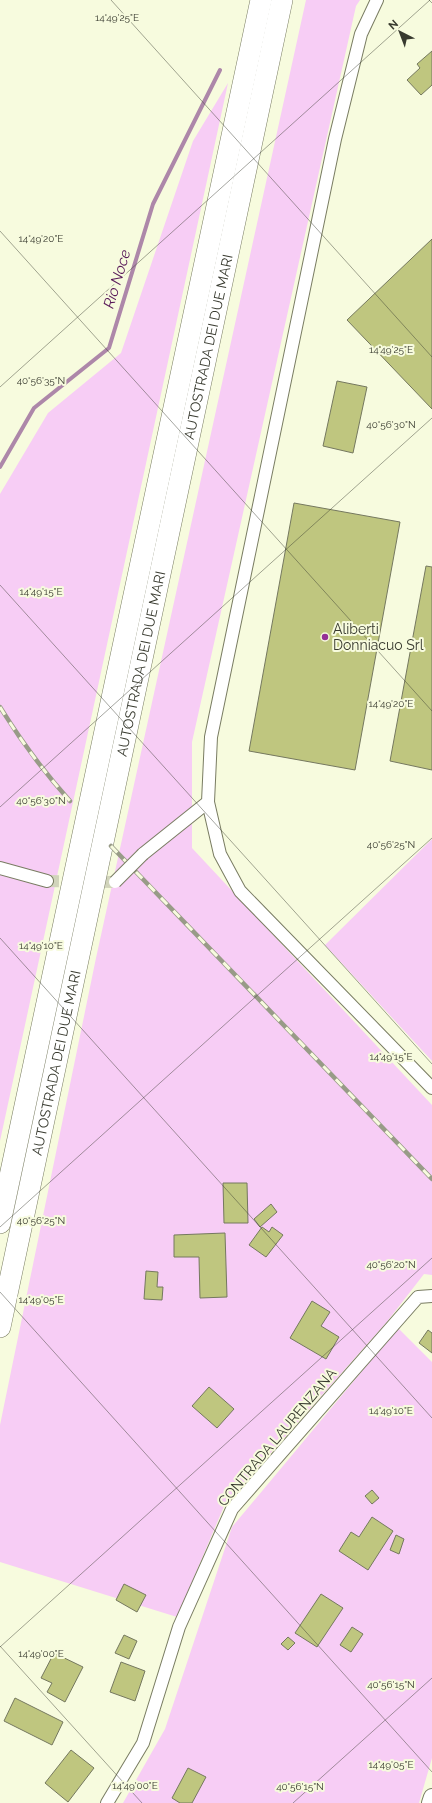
<svg xmlns="http://www.w3.org/2000/svg" width="432" height="1803" font-family="Raleway,sans-serif">
<rect width="100%" height="100%" fill="#f7fbde"/>
<path fill="#f7cdf5" d="M306,0H360L356,6L192,742V848L432,1105V1275L424,1274L386,1323L225,1504L177,1617L0,1562V1425L96,958Z
M228,83L0,1141V494L48,413L121,353L193,141Z
M432,839V1061L325,945Z
M398,1328L432,1362V1758L419,1803H123L165,1729L232,1527Z"/>
<g fill="none" stroke-linecap="round" stroke-linejoin="round">
<path stroke="#ad87a9" stroke-width="4" d="M0,467L34,408L109,348L153,204L220,70"/>
</g>
<path fill="#bfc67f" stroke="#75785f" d="M432,51V85L421,95L407,80L420,68L417,64Z
M432,239V409L347,320Z
M337,381L367,387L353,453L323,446Z
M294,503L400,522L355,770L249,751Z
M426,566L432,567V770L390,761Z
M223,1183H247L248,1223H224Z
M271,1204L277,1212L260,1227L254,1219Z
M262,1227L269,1232L272,1227L283,1235L266,1257L249,1245Z
M225,1233L227,1297L200,1298L199,1257H174V1235Z
M146,1271L158,1272L157,1287H163L162,1300L144,1299Z
M312,1301L330,1312L321,1326L339,1337L326,1359L290,1338Z
M428,1330L432,1333V1353L419,1343Z
M209,1387L234,1409L217,1428L192,1406Z
M372,1490L379,1498L372,1504L365,1496Z
M372,1517L393,1531L368,1570L339,1551L351,1532L359,1537Z
M396,1535L404,1539L399,1554L390,1550Z
M124,1584L146,1595L137,1612L116,1600Z
M321,1594L343,1608L317,1647L295,1633Z
M352,1627L363,1634L351,1652L340,1645Z
M124,1635L137,1641L129,1659L115,1653Z
M288,1637L295,1643L288,1650L281,1644Z
M54,1653L83,1667L65,1702L47,1692L52,1683L41,1678Z
M121,1662L145,1671L135,1701L110,1692Z
M15,1698L63,1722L52,1745L4,1721Z
M71,1750L94,1768L68,1802L45,1783Z
M188,1768L206,1777L192,1803H180L172,1798Z"/>
<g fill="none" stroke-linecap="round" stroke-linejoin="round">
<path stroke="#d1d4bb" stroke-width="12" stroke-dasharray="12 6" stroke-linecap="butt" d="M47,881L115,882"/>
<g stroke="#797c62" stroke-width="14">
<path id="street" d="M377,0L361,34L335,139L211,737L208,802L220,854L240,891L432,1088
M143,854L208,802
M0,868L47,881
M107,1803L143,1743L179,1627L232,1509L418,1297L432,1296"/>
</g>
<g stroke="#797c62" stroke-width="18">
<path id="secondary" d="M430,1803L432,1797"/>
</g>
<g stroke="#797c62" stroke-width="22">
<g id="highway">
<path d="M0,1223L261,0"/>
<path id="s1" d="M0,1327L282,0"/>
</g>
</g>
<use href="#street" stroke="#fff" stroke-width="12"/>
<use href="#secondary" stroke="#fff" stroke-width="16"/>
<use href="#highway" stroke="#fff" stroke-width="21"/>
<g stroke="#989b87" stroke-width="4.5">
<path id="rail" d="M0,707C21,741 44,772 70,801
M111,846L432,1179"/>
</g>
<use href="#rail" stroke="#f7fbde" stroke-width="3" stroke-dasharray="9" stroke-linecap="butt"/>
<g stroke="#797c62" stroke-width="14" stroke-linecap="butt">
<path id="street-bridge" d="M115,882L143,854"/>
</g>
<use href="#street-bridge" stroke="#fff" stroke-width="12"/>
</g>
<path fill="none" stroke="#383a2f" stroke-width="1" stroke-opacity="0.45" d="M111,0L432,357M429,0L432,3M0,231L432,711M0,387L430,0M0,585L432,1064M0,807L432,418M0,938L432,1418M0,1227L432,838M0,1292L432,1772M0,1646L142,1803M0,1647L432,1258M293,1803L432,1678"/>
<circle fill="#953096" stroke="#f7fbde" stroke-width="1.5" cx="325" cy="637" r="4"/>
<g text-anchor="middle" dominant-baseline="central" stroke-width="4" stroke-linejoin="round" paint-order="stroke">
<g font-size="14" fill="#383a2f" stroke="#f7fbde">
<text stroke="none"><textPath href="#s1" startOffset="1002">AUTOSTRADA DEI DUE MARI</textPath></text>
<text stroke="none"><textPath href="#s1" startOffset="678">AUTOSTRADA DEI DUE MARI</textPath></text>
<text stroke="none"><textPath href="#s1" startOffset="270">AUTOSTRADA DEI DUE MARI</textPath></text>
<text transform="translate(277 1437) rotate(-50)">CONTRADA LAURENZANA</text>
</g>
<g font-size="14" fill="#383a2f" stroke="#f7fbde" text-anchor="start">
<text x="333" y="629">Aliberti<tspan x="333" dy="16">Donniacuo Srl</tspan></text>
</g>
<g font-size="15" font-style="italic" fill="#581959" stroke="#f7fbde">
<text transform="translate(117 279) rotate(-73)">Rio Noce</text>
</g>
</g>
<g font-size="10" text-anchor="middle" fill="#383a2f" stroke="#f7fbde" stroke-width="4" stroke-linejoin="round" paint-order="stroke">
<text x="117" y="21">14°49'25"E</text>
<text x="41" y="242">14°49'20"E</text>
<text x="391" y="353">14°49'25"E</text>
<text x="41" y="384">40°56'35"N</text>
<text x="391" y="428">40°56'30"N</text>
<text x="41" y="595">14°49'15"E</text>
<text x="391" y="707">14°49'20"E</text>
<text x="41" y="804">40°56'30"N</text>
<text x="391" y="848">40°56'25"N</text>
<text x="41" y="949">14°49'10"E</text>
<text x="391" y="1060">14°49'15"E</text>
<text x="41" y="1224">40°56'25"N</text>
<text x="391" y="1268">40°56'20"N</text>
<text x="41" y="1303">14°49'05"E</text>
<text x="391" y="1414">14°49'10"E</text>
<text x="41" y="1657">14°49'00"E</text>
<text x="391" y="1688">40°56'15"N</text>
<text x="391" y="1768">14°49'05"E</text>
<text x="135" y="1789">14°49'00"E</text>
<text x="300" y="1790">40°56'15"N</text>
</g>
<g transform="translate(400 32) rotate(318)" stroke="#f7fbde" stroke-width="3" paint-order="stroke">
<path d="M0-3L7 15L0 10L-7 15Z" fill="#383a2f"/>
<text y="-6" font-size="11" font-weight="bold" text-anchor="middle" fill="#383a2f">N</text>
</g>
</svg>
